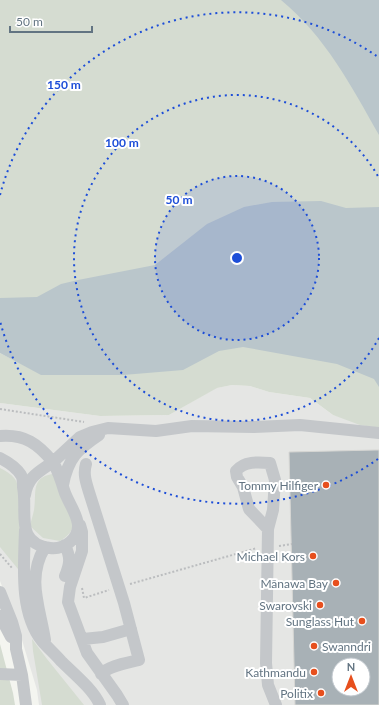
<svg xmlns="http://www.w3.org/2000/svg" width="379" height="705" font-family="Lato,sans-serif">
<rect width="100%" height="100%" fill="#f4f5f0"/>
<path fill="#e5e6e4" fill-rule="evenodd" d="M232,385L250,386L269,392L310,398L333,415L379,428V705H39L37,690L19,630L0,581V403L100,416L169,415L216,388ZM339,665H363V689H339Z"/>
<path fill="#d5dcd1" d="M0,0H379V428L360,425L333,415L310,398L269,392L250,386L232,385L217,388L169,415L100,416L0,403V353L37,372L0,349Z
M0,468C6,471 11,474 15,479C23,490 19,552 18,569L0,547Z
M52,474L56,477C60,485 74,515 74,521C74,530 67,537 60,541L43,538L30,526C31,521 33,515 34,510C37,494 30,478 52,474Z
M32,639L47,659L84,705H42L33,651Z
M0,644L13,693L15,705H0Z"/>
<path fill="#bac6cb" d="M281,0H379V135C352,87 325,36 281,0Z
M321,201L346,208L379,207V387L374,379L337,364L243,347L219,351L183,370L123,375H41L0,353V298L37,297L61,284L78,280L155,265L207,224L244,207L272,202Z"/>
<path fill="#a8b1b6" stroke="#d6d6d3" fill-rule="evenodd" d="M376,450H379V705H295L289,452ZM339,665H363V689H339Z"/>
<g fill="none" stroke-linecap="round" stroke-linejoin="round">
<path stroke="#bbbdbf" stroke-width="2" stroke-dasharray="2 2" stroke-linecap="butt" d="M0,409L84,422
M279,546L292,544
M0,554L12,568
M130,584L257,548
M82,588L84,598L109,590"/>
<path stroke="#c4c7ca" stroke-width="12" d="M0,436C25,434 38,444 53,462L80,437L92,432L108,428L156,431L192,426L254,427L300,425L379,433
M0,458C8,462 16,467 21,475C23,478 23,483 23,487C28,512 14,543 50,548C58,549 64,547 70,542C89,526 69,507 64,490C61,480 58,471 53,462C39,472 28,476 25,495
M86,464C83,474 86,482 89,492L124,603L139,660C128,663 110,665 101,674
M63,485C68,458 78,449 99,435
M80,525L82,532V551L70,587L68,602L87,653L117,695L123,705
M268,529L249,509L243,487L237,477L236,471C244,461 258,462 270,463L275,480L273,510L268,529L266,663L268,685L276,705
M25,530C24,565 19,612 42,641C48,648 55,654 61,661C73,673 93,689 100,705
M65,545C71,558 70,564 65,576
M0,592L12,622L16,636V649L22,675L26,705
M0,616L11,637
M83,639L103,637L131,629
M45,640C40,607 26,578 45,547
M0,674L22,675"/>
</g>
<circle cx="237" cy="258" r="82" fill="#1d4ed8" fill-opacity=".12"/>
<g fill="none" stroke="#1d4ed8" stroke-width="2" stroke-dasharray="2 4">
<circle cx="237" cy="258" r="82"/>
<path d="M379 338A163 163 0 1 1 379 178"/>
<path d="M378 459A245 245 0 0 1 0 321M0 195A245 245 0 0 1 378 57"/>
</g>
<g fill="#e74f1d" stroke="#fff" stroke-width="1.5">
<circle cx="326" cy="485" r="4"/>
<circle cx="313" cy="556" r="4"/>
<circle cx="336" cy="583" r="4"/>
<circle cx="320" cy="605" r="4"/>
<circle cx="362" cy="621" r="4"/>
<circle cx="314" cy="646" r="4"/>
<circle cx="314" cy="672" r="4"/>
<circle cx="321" cy="693" r="4"/>
</g>
<g text-anchor="middle" dominant-baseline="central" stroke-width="4" stroke-linejoin="round" paint-order="stroke">
<g font-size="12" fill="#627482" stroke="#fff" text-anchor="end">
<text x="318" y="485">Tommy Hilfiger</text>
<text x="305" y="556">Michael Kors</text>
<text x="328" y="583">Mānawa Bay</text>
<text x="312" y="605">Swarovski</text>
<text x="354" y="621">Sunglass Hut</text>
<text x="322" y="646" text-anchor="start">Swanndri</text>
<text x="306" y="672">Kathmandu</text>
<text x="313" y="693">Politix</text>
</g>
</g>
<circle cx="237" cy="258" r="6" fill="#1d4ed8" stroke="#fff" stroke-width="2"/>
<g font-size="12" text-anchor="middle" font-weight="bold" fill="#1d4ed8" stroke="#fff" stroke-width="4" stroke-linejoin="round" paint-order="stroke">
<text x="64" y="89">150 m</text>
<text x="122" y="147">100 m</text>
<text x="179" y="204">50 m</text>
</g>
<g transform="translate(351 677)"><circle r="19" fill="#ffffff" stroke="#c0c7cd"/>
<path d="M0-3L7 15L0 10L-7 15Z" fill="#e74f1d"/>
<text y="-6" font-size="11" font-weight="bold" text-anchor="middle" fill="#627482">N</text>
</g>
<path d="M10 26v6h82v-6" fill="none" stroke="#627482" stroke-width="2"/>
<text x="16" y="26" font-size="12" fill="#627482" stroke="#ffffff" stroke-width="3" paint-order="stroke">50 m</text>
</svg>
